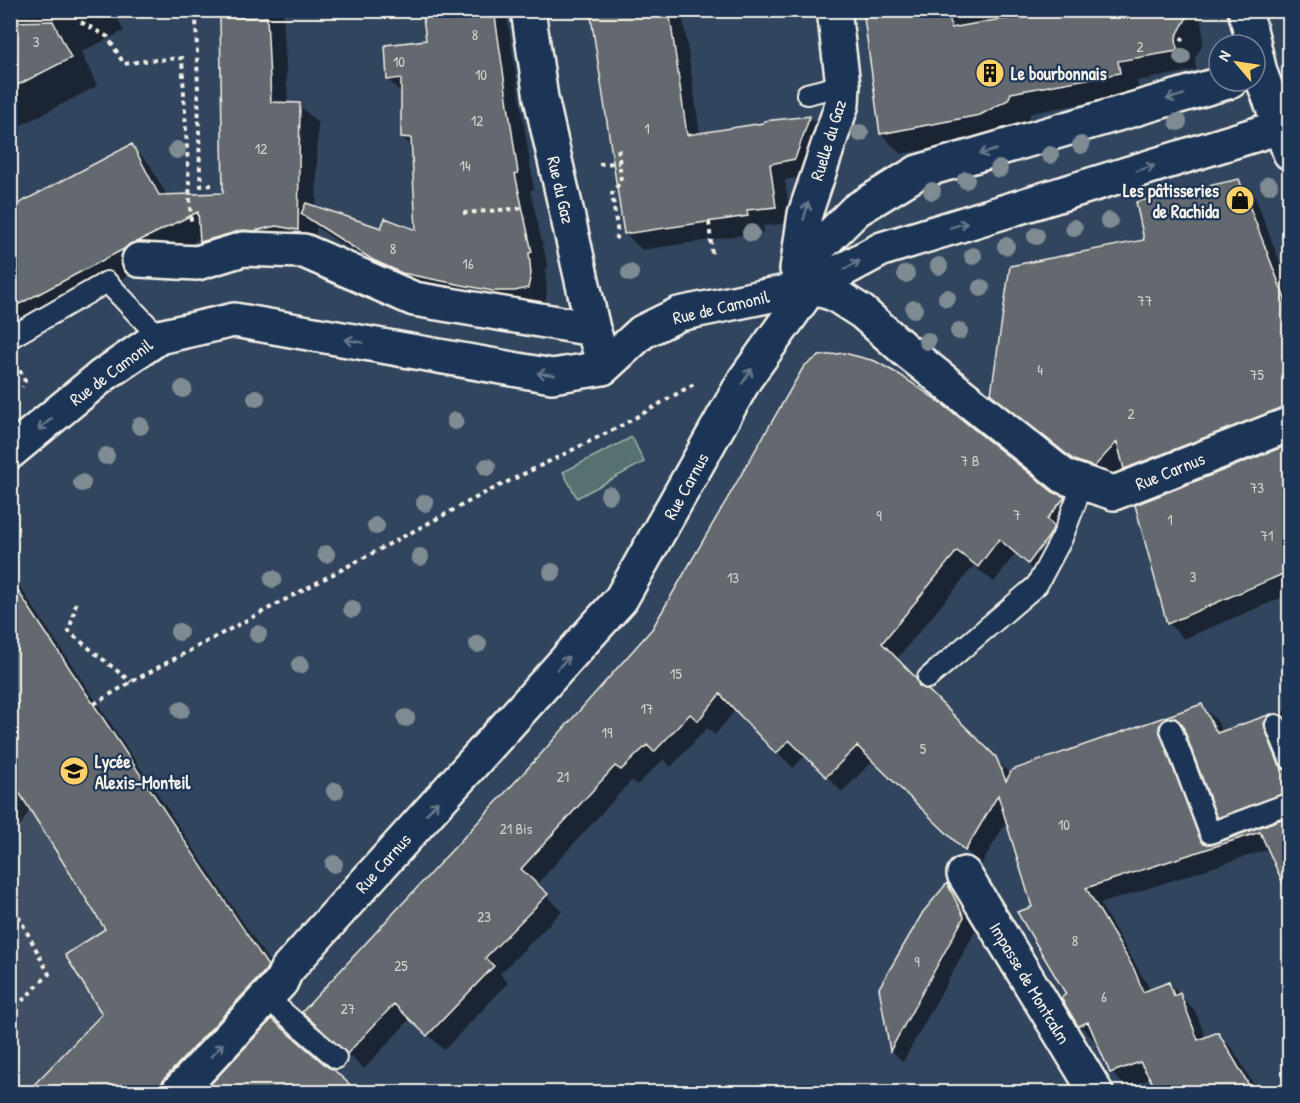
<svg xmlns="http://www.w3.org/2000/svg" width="1300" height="1103" font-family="'Patrick Hand',sans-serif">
<rect width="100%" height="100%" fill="#32455e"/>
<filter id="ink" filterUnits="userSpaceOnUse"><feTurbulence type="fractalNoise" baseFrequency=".0167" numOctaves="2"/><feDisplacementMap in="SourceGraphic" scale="12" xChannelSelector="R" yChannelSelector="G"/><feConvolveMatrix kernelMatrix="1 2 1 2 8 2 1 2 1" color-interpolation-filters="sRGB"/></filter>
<g filter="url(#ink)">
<path fill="#415063" d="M10,581L265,962L139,1092H11Z"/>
<path fill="#56726f" stroke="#a5b2ac" stroke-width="1.5" d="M632,437L644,462L577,498L563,472Z"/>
<path fill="#0007" d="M10,10H113L124,31L81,52L97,86L10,131Z
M221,10H283L288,104L299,105L318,123L316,208L382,229L418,233L413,148L402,137V93L388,80L427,42L424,10H506L534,189L530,190L548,268L545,269L547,292L545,304L532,307H510L391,276L316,227V248L220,260L201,242V238L10,337V209L132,146L150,165L167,196L225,194Z
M592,10H682L700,134L809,117L825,133L811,175L785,180L791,223L763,226L764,232L642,250L625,233Z
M863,10H1199L1203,33L1202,46L1195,58L1196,70L1137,81L1139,93L1031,113L1028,120L1000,135L901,154L881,134Z
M1277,10H1290V46Z
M1239,181L1255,197L1290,289V426L1141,484L1124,467L1111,482L1091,476L1008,410L992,394L1146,242Z
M10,351L21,370L10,375Z
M1290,446V594L1184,639L1168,623Z
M1053,493L1064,498L1080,513L1044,579L1015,554L994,582L974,566L896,660L1011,775L1013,771L1201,705L1217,721L1223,733L1270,716L1285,731L1280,746L1290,769V813L1234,832L1218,817L1187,733H1182L1175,750L1211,845L1290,818L1269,849L1100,904L1151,991L1169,983L1195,1011L1206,1038L1218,1034L1233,1049L1258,1092H1160L1152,1078L1127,1088L1111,1072L1097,1040L1095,1041L1079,1025L1034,908L1007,821L981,865L874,760L842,792L806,755L793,768L736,709L715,735L707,728L671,767L664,759L637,785L632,780L536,885L562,911L500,974L508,983L444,1050L411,1018L364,1069L320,1028L541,756Z
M10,572L284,984L185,1092H29L104,1015L107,930L31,808L10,843Z
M1290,709V729L1275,714Z
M947,885L958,897L976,930L903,1062L891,1050L880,988Z
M273,1021L342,1079L355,1092H205Z"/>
<path fill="#63696e" stroke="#f4f1e8" stroke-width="1.5" d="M422,10H494L518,173L515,174L532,252L529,253L531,274L528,288L515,291H492L402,273L373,260L301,214L306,203L381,228L385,218L416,230L411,138L401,137V78L387,80L385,45L426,40Z
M590,10H669L687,135L763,123L764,121L810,116L795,159L770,164L776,207L747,210L748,216L624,234Z
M863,10H949L951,28L989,21L1080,10H1191L1176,37L1177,51L1118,61L1120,73L1011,93L1008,100L980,115L880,134Z
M267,17L271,102L300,103L298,230L276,226L254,231L243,230L200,242L198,212L139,241L130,244L124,249L10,309V208L132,144L159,195L223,193L220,18Z
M53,21L71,58L10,89V22Z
M1239,179L1290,312V406L1283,407L1124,469L1117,442L1094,467L1074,460L991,394L1010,266L1144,240L1136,202Z
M844,353L875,361L900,375L941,403L1053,492L1065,497L1047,519L1054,526L1049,536L1028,564L999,539L978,567L957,551L882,643L916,678L919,686L928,690L996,757L1006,781L1012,770L1202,704L1217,733L1271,714L1264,723L1265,729L1279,764L1283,769L1290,771V791L1217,818L1182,724L1174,717L1166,718L1159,726L1160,733L1199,837L1203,843L1214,844L1290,816V899L1260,832L1086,888L1134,969L1143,992L1169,982L1174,996L1180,993L1198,1040L1218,1032L1253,1092H1158L1140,1062L1110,1073L1088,1022L1078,1026L1061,998L1066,994L1017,912L1032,907L998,795L965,851L857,746L826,777L789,740L776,754L720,694L698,721L690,714L654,752L647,745L621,770L615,766L521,869L548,894L485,958L494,966L427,1036L394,1004L347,1054L302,1012L540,755L652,629L804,366L819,356Z
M1290,444V571L1167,624L1135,505Z
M10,579L268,966L265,971L164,1079L160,1087V1092H27L102,1014L65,955L105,929L10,778Z
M947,883L964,917L890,1051L879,988L923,912Z
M272,1019L328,1067L334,1070L358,1092H203Z"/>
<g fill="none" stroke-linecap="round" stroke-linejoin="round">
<g stroke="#f4f1e8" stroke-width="24">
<path id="lane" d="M807,94L843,85
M13,336L107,282L159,337
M928,678L1037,585L1062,538L1083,483
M1276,725L1290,759
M1171,729L1210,833L1290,803
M266,997L336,1058"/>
</g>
<g stroke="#f4f1e8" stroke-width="38">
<path id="street" d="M528,10L541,98L593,329L599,348
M139,260L197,263L243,249L304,251L414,299L593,329
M797,269L856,210L918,172L1231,81
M797,269L805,214L842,104L843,85L834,10
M811,287L834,294L862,312L905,350L1065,477L1114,493L1290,424
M10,452L102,376L159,337L234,320L552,376L603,368L642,332L679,314L811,287L882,249L1280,127
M964,874L1096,1092
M178,1092L281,982L286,971L309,945L621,599L745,379L811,287"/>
</g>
<g stroke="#f4f1e8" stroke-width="38">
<path id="secondary" d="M1245,10L1254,45
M1255,51L1260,72L1290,153"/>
</g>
<path stroke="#f4f1e8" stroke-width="4" stroke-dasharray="4.5 4.5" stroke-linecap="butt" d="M206,10L196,15L200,172L201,186L212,185
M286,10L287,13
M81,22L108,37L124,64L143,61L182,58L191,221
M1181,41L1184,36
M599,164L619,163
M463,213L525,208
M709,222L712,254
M615,239L618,235L612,193L621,181L618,145
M20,370L25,381L22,387
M76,603L69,632L131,682
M94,704L131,682L485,493L619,427L694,384
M10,900L49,974L10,1013"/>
<use href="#lane" stroke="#1d3557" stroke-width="20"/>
<use href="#street" stroke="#1d3557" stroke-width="33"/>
<use href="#secondary" stroke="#1d3557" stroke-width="33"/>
</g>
<g fill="#7e8b93">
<circle cx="1182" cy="57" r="9"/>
<circle cx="1178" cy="122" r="9"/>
<circle cx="860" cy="133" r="9"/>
<circle cx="1081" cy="145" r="9"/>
<circle cx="177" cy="150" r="9"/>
<circle cx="1050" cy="155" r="9"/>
<circle cx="999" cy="169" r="9"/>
<circle cx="966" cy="180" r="9"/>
<circle cx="1269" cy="185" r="9"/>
<circle cx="932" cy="191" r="9"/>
<circle cx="1109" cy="221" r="9"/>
<circle cx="1074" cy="228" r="9"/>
<circle cx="751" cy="233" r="9"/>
<circle cx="1036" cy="236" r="9"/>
<circle cx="1006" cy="246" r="9"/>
<circle cx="973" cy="256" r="9"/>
<circle cx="939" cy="266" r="9"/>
<circle cx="630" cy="273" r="9"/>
<circle cx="906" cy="274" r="9"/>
<circle cx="981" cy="288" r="9"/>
<circle cx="947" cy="298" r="9"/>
<circle cx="914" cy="309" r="9"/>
<circle cx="959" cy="331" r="9"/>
<circle cx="927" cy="341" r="9"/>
<circle cx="183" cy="389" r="9"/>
<circle cx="256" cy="398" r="9"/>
<circle cx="455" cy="421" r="9"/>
<circle cx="140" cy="426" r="9"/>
<circle cx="106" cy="456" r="9"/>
<circle cx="487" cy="467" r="9"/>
<circle cx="82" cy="483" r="9"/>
<circle cx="609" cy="495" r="9"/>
<circle cx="425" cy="503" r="9"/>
<circle cx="376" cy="526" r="9"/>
<circle cx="326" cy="554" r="9"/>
<circle cx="420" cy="557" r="9"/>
<circle cx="552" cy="572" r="9"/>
<circle cx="273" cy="579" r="9"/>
<circle cx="352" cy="609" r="9"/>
<circle cx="179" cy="632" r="9"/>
<circle cx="258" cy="634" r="9"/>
<circle cx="478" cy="644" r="9"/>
<circle cx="300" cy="665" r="9"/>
<circle cx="181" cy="710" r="9"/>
<circle cx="406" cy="718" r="9"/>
<circle cx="335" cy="791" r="9"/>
<circle cx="334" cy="864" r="9"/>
</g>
<defs><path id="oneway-shaft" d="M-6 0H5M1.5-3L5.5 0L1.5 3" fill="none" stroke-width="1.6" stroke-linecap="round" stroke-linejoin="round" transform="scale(1.5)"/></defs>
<g stroke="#68778a">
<use href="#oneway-shaft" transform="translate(1175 97) rotate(164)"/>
<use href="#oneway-shaft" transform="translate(988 152) rotate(164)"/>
<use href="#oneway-shaft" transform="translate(1146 168) rotate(-17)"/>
<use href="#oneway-shaft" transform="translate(806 211) rotate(-75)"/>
<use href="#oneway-shaft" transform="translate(959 225) rotate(-17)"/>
<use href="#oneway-shaft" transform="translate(852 265) rotate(-29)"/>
<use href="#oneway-shaft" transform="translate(354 341) rotate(-170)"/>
<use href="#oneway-shaft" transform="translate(546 374) rotate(-174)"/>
<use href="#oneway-shaft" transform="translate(747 376) rotate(-57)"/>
<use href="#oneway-shaft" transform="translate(45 424) rotate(140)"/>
<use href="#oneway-shaft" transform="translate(563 663) rotate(-48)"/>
<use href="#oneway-shaft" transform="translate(432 808) rotate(-48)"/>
<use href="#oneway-shaft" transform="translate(217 1050) rotate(-47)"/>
</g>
</g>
<defs>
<g id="building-disc" transform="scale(1.5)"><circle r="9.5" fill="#ffd166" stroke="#1d3557"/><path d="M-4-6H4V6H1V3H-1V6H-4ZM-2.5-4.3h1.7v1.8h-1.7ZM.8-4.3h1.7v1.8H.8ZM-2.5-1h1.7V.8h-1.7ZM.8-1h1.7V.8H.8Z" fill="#111"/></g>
<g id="shop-disc" transform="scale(1.5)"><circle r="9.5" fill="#ffd166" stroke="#1d3557"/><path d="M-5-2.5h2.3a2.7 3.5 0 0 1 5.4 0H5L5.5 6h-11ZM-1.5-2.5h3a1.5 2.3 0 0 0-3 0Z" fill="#111"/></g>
<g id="school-disc" transform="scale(1.5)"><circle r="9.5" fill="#ffd166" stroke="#1d3557"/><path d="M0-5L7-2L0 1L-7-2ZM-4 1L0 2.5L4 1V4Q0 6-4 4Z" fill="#111"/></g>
</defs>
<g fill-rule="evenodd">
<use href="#building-disc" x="990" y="73"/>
<use href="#shop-disc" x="1240" y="200"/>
<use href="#school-disc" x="74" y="771"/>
</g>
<g text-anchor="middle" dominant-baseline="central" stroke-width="4.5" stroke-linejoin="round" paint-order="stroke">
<g font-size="15" fill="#d0cfca">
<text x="475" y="34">8</text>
<text x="36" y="41">3</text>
<text x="1140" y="46">2</text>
<text x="399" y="61">10</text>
<text x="481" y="74">10</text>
<text x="477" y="120">12</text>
<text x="647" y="128">1</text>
<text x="261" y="148">12</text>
<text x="465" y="165">14</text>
<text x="393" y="248">8</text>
<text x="468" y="263">16</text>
<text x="1145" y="300">77</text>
<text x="1040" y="369">4</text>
<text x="1257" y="374">75</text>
<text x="1131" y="413">2</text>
<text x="970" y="460">7 B</text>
<text x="1257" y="487">73</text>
<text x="1017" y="514">7</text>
<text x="879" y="515">9</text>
<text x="1170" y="519">1</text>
<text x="1267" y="535">71</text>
<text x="1193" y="576">3</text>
<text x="733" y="577">13</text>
<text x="676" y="673">15</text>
<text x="647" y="708">17</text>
<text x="607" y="732">19</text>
<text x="923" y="748">5</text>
<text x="563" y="776">21</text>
<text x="1064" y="824">10</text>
<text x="516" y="828">21 Bis</text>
<text x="484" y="916">23</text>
<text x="1075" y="940">8</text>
<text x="917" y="961">9</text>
<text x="401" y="965">25</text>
<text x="1104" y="996">6</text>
<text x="348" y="1008">27</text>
</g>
<g font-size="18" font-weight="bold" fill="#f4f1e8" stroke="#1d3557" text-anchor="start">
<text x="1011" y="73">Le bourbonnais</text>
<text x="1219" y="190" text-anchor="end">Les pâtisseries<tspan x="1219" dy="21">de Rachida</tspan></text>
<text x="95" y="761">Lycée<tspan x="95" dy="21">Alexis-Monteil</tspan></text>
</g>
<g font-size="18" fill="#f4f1e8" stroke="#1d3557">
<text transform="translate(828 140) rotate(-73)">Ruelle du Gaz</text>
<text transform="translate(561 190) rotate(77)">Rue du Gaz</text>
<text transform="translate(721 307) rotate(-13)">Rue de Camonil</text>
<text transform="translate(111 372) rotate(-37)">Rue de Camonil</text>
<text transform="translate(1170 471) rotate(-22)">Rue Carnus</text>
<text transform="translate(686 486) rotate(-61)">Rue Carnus</text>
<text transform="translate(383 863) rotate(-48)">Rue Carnus</text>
<text transform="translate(1030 983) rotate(59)">Impasse de Montcalm</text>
</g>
</g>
<rect width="1300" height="1103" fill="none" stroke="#1d3557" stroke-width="36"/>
<rect x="18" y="18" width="1264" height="1067" fill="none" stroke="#f4f1e8" stroke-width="2" filter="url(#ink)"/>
<g transform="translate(1237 63) rotate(299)"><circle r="28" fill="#1d3557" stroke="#738091" stroke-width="1.5"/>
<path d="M0-4.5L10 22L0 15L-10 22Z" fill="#ffd166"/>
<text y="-9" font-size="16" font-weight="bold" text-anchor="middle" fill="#f4f1e8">N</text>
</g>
</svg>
